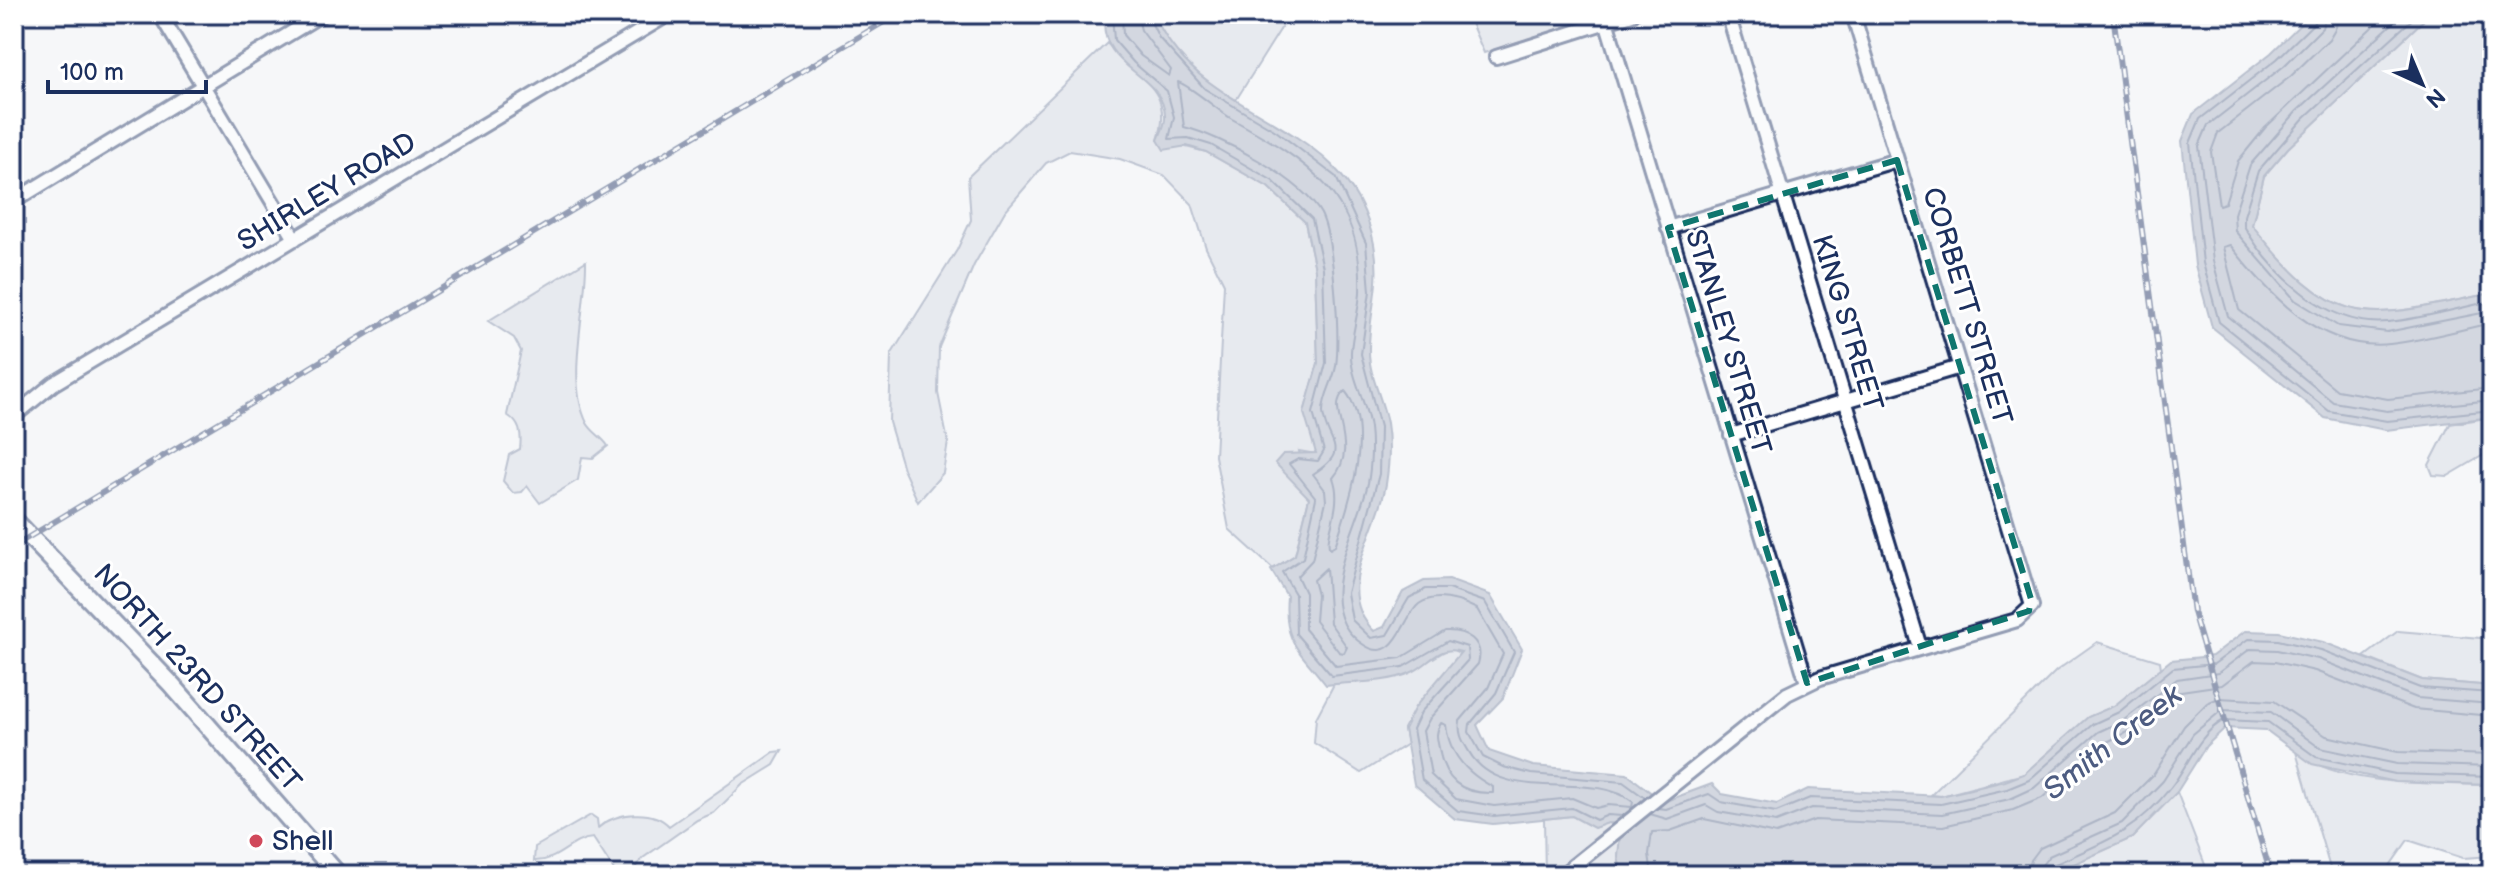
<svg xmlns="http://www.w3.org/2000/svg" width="2506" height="889" font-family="'Balsamiq Sans',sans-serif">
<rect width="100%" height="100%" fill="#f6f7f9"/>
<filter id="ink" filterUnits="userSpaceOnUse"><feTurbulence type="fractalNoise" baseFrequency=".0125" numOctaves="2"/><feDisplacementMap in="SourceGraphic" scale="16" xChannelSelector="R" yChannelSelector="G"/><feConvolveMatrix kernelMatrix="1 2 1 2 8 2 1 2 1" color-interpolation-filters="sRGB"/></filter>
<g filter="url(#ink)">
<path fill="#d6d9e2" stroke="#7884a0" stroke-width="2" d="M1154,14H1290L1236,100C1203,82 1168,50 1154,14Z
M1467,14H1590L1587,20L1484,53Z
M2430,14H2492V91L2489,96L2492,293C2364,319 2340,335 2252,225L2264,176L2288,148Z
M1107,43C1138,80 1175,88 1158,140L1206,152L1268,187L1305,222L1315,269L1318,364L1304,413L1314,436L1316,454L1299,451L1309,498L1295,555L1273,569L1229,529L1215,456L1224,284L1206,248L1192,204L1164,175L1120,159L1070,151L1046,163L1005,211L974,265L939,347L938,393L948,442L943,473L918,502L903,469L889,422L891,355L957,250L971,220L968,177Z
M586,261C587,308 565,380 587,423C592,432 602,437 608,446L593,458L582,457L578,480L540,503L527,486L522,492L513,493L503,481L509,455L520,449C522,433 520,423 507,415L521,351L514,338L488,321Z
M2492,417V450L2448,476L2433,475L2429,465L2450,424Z
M2398,631L2492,639V686L2422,680L2364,657Z
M2097,642L2160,661L2161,668L2114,706L2088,717L2024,774L1941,796L1931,795L2056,671Z
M1450,648L1462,655L1404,729L1407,744L1361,773L1314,743L1316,718L1334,684L1405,675Z
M782,751L774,765L742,785L714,813L697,820L643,858L636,866L639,875H612L614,870L593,838C570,839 559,862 534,861L535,847L591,815L597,819L598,828C615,812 653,808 669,826L774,752Z
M2296,752C2343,788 2435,783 2492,785V856L2463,858L2408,840L2387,870L2389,875H2332Z
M2177,792L2209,875H2049L2132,838Z
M1572,816L1594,828L1608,822L1622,824L1618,857L1622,875H1545L1544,819Z"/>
<path fill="#a9b0c1" stroke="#707c99" stroke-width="2" d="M1105,14H1154C1198,123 1350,115 1374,244C1382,286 1368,314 1369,352C1369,375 1383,400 1387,423C1390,441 1389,465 1386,484C1379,531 1331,590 1374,631L1384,627L1403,592L1424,581L1449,580L1490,595L1522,649L1503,698L1477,725L1489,751L1533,766L1627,774L1663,802L1712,784L1722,794L1777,804L1808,789L1941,796L2005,781L2024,774L2088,717L2114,706L2171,660L2212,656L2245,631L2279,632L2323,642L2422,680L2492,686V785L2395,782L2312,764L2266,730L2225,728L2206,746L2177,792L2132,838L2049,875H1622L1618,857L1621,824L1608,823L1594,828L1572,816L1493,824L1455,819L1414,784L1404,729L1415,707L1461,652C1438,644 1430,665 1410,673C1387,683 1352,682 1326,685C1299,650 1283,643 1287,596L1271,570L1295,555L1309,498L1275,463L1283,454L1316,453L1304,413L1318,363L1315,269L1305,222L1268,187L1206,152L1187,146L1164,150L1158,140C1161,133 1166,123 1165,116C1164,73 1096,69 1105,14Z
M2311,14H2430L2288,148L2264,176L2252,225C2340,335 2365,319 2492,293V417L2386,430L2325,418L2212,327L2195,265L2182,141L2193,114L2271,53Z"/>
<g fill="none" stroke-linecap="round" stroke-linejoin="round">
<path stroke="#546386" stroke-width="2" d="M1112,14L1114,40L1134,63L1167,91L1174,117L1169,139L1188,138L1211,145L1273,181L1312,219L1323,268L1326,363L1313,413L1324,451L1318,461L1298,459L1289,464L1316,498L1303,558L1282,572L1295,594L1296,634L1332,676L1403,667L1448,641L1467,647L1468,660L1421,712L1413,729L1422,780L1458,811L1494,816L1572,808L1596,820L1608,815L1622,816
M1122,14L1123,35L1141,56L1169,76L1171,70L1141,30L1137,14
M1147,14L1159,38L1205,89L1276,131L1336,177L1366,243L1370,291L1361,354L1380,427L1379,474L1347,593L1352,620L1371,638L1387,635L1409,598L1426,589H1448L1485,602L1514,652L1496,693L1470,724L1469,732L1483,757L1503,767L1531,774L1623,782L1645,798
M2316,14L2314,23L2277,59L2200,119L2190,143L2203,263L2219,322L2329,411L2387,421L2492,410
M2326,14L2322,28L2284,66L2208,125L2199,146L2213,261L2228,316L2333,402L2387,411L2492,400
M2338,14L2336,27L2329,39L2291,76L2218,133L2211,152L2219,205L2225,203L2238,161L2265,128L2386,14
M2403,14L2297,111L2250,165L2234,214L2235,231L2295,300L2338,326L2387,332L2492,311
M2418,14L2304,118L2258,171L2244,216V226C2272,274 2328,328 2388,322C2422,319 2458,308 2492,301
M1178,82C1191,86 1217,110 1232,119C1306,160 1364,196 1360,292C1359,312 1352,332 1351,352C1350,377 1367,403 1370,428C1372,444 1371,467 1368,483C1358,530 1307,609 1364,645C1396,666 1403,616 1419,604C1436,592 1461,601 1477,609L1503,654L1488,688L1460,721C1458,733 1462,740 1468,750C1500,809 1591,767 1633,802L1632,807L1608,805L1596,808L1572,798L1494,806L1456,799L1431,775L1423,731L1430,718L1478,664C1485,641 1466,630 1445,631L1401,658L1336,666L1305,629V593L1297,576L1312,560L1326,501L1325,490L1313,474C1352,449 1327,445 1323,413C1322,398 1334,380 1336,366C1340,335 1334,240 1321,214C1302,179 1221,136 1184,127Z
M2492,323C2458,330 2424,340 2390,344C2319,352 2270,294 2230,245L2223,247L2239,310L2337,390L2388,399L2492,388
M1345,391C1376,428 1348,507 1335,546L1330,549C1323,538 1344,506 1333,478C1362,444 1323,409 1345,391Z
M1326,568L1330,623L1347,647L1344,653L1339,652L1315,621L1317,595L1313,580Z
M1441,723L1446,725C1449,755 1468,774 1493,787V793C1461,794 1444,780 1439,748C1437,738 1435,733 1441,723Z
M1658,808L1666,809L1709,794L1721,802L1776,812L1810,798L1941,804L2007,789L2029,780L2093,724L2119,712L2173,668L2214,664L2248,639L2278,640L2321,650L2420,688L2492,693
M1650,814L1667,819L1706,805L1718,812L1776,822L1812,808L1942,814L2010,799L2034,788L2098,732L2124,720L2177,679L2218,673L2250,649L2277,650L2318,659L2417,698L2492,704
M1652,875L1649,854L1652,832L1670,831L1704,819L1776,834L1815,820L1943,826L2013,810L2042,798L2105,743L2131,730L2181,691L2222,685L2254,661L2275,662L2315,671L2414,709L2492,716
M2028,875L2031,860L2040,848L2115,813L2154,774L2184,726L2207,703L2219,698L2274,701L2326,736L2398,752L2492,755
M2040,875L2042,865L2049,856L2122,823L2163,781L2193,734L2222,710L2271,712L2320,748L2397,764L2492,767
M2050,875L2055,864C2105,842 2136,832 2171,787C2189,764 2198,734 2224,720L2268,722L2316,757L2395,774L2492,777"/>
<g stroke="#1b2f5e" stroke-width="18">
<path id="minor" d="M160,14L295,239
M1604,14L1807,683
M1728,14L1920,647
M1496,57L1632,14
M14,201L322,14
M1668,228L1897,160
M14,416L53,384L669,14
M1731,435L1960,367
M1562,875L1787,694L1820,678L2017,620L2032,606L1853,14"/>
</g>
<g stroke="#1b2f5e" stroke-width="22">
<path id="major" d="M14,520L172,685L338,875"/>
</g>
<use href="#minor" stroke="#fff" stroke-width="12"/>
<use href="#major" stroke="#fff" stroke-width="16"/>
<g stroke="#1b2f5e" stroke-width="6">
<path id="rail" d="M2113,14L2193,612L2271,875
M14,546L897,14"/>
</g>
<use href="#rail" stroke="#fff" stroke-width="3" stroke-dasharray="9" stroke-linecap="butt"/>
</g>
</g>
<path d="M0 0H2506V889H0ZM1897,160L2031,599L2029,611L1807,683L1668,228Z" fill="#f6f7f9" fill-opacity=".55" fill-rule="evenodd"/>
<path fill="none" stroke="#0f766e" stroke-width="6" stroke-dasharray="16 10" stroke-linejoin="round" d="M1897,160L2031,599L2029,611L1807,683L1668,228Z"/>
<circle fill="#d1495b" stroke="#fff" stroke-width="3" cx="256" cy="841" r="8"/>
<g text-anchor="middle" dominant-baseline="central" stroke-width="6" stroke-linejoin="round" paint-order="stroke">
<g font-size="28" fill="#1b2f5e" stroke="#fff">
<text transform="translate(327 192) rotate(-31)">SHIRLEY ROAD</text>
<text transform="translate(1967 306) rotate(73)">CORBETT STREET</text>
<text transform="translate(1847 323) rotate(73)">KING STREET</text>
<text transform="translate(1728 342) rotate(73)">STANLEY STREET</text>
<text transform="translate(197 678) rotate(48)">NORTH 23RD STREET</text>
</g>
<g font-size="28" fill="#1b2f5e" stroke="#fff" text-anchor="start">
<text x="272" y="841">Shell</text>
</g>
<g font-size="30" font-style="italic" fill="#4d5c81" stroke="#fff">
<text transform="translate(2113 743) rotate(-38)">Smith Creek</text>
</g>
</g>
<rect width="2506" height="889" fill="none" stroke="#fff" stroke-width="48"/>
<rect x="24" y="24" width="2458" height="841" fill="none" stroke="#1b2f5e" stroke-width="3" filter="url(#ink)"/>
<g transform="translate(2422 84) rotate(136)" stroke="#ffffff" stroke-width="6" paint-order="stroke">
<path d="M0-6L14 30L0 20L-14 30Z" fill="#1b2f5e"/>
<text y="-12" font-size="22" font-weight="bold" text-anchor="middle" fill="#1b2f5e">N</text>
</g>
<path d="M48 80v12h158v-12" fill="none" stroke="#1b2f5e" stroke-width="4"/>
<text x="60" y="80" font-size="24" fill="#1b2f5e" stroke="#ffffff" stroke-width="6" paint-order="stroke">100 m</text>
</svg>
